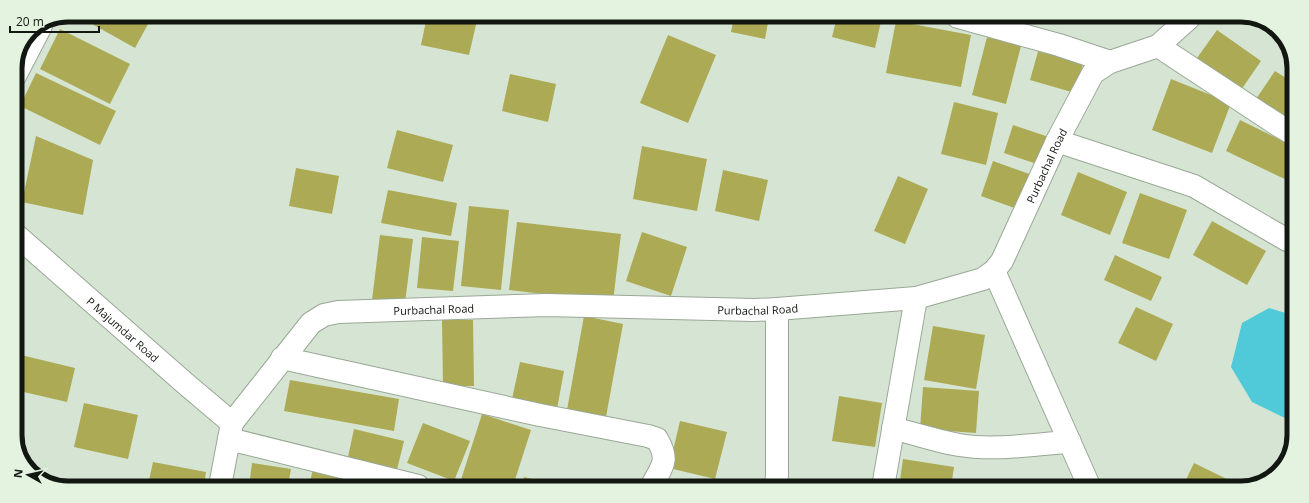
<svg xmlns="http://www.w3.org/2000/svg" width="1309" height="503" font-family="'Open Sans',sans-serif">
<rect width="100%" height="100%" fill="#d6e5d3"/>
<path fill="#50cad9" d="M1269,308L1292,315L1291,421L1252,402L1231,367L1242,323Z"/>
<path fill="#acaa54" d="M76,15H153L135,48Z
M427,16H478L469,55L421,45Z
M734,17H769L765,39L731,32Z
M837,17H882L875,48L832,37Z
M988,17H1026L1024,27Z
M896,21L971,35L961,87L886,73Z
M60,29L130,64L110,104L40,69Z
M1217,30L1261,61L1241,90L1197,58Z
M668,35L716,55L688,123L640,103Z
M987,37L1021,46L1006,104L972,95Z
M1039,48L1084,60L1075,93L1030,80Z
M1275,71L1294,83V105L1284,118L1256,99Z
M36,73L116,111L100,145L20,106Z
M510,74L556,84L548,122L502,111Z
M1171,79L1231,103L1212,153L1152,130Z
M954,102L998,113L986,165L941,154Z
M1240,120L1293,146V183L1226,151Z
M1013,125L1052,138L1043,166L1004,153Z
M397,130L453,145L443,182L387,168Z
M36,136L93,160L83,215L22,202Z
M642,146L707,159L697,211L633,199Z
M993,161L1035,176L1023,211L981,196Z
M296,168L339,176L332,214L289,206Z
M723,170L768,180L759,221L715,211Z
M1078,172L1127,192L1110,235L1061,215Z
M898,176L928,189L905,244L874,231Z
M388,190L457,203L451,236L381,223Z
M1140,193L1187,210L1169,259L1122,243Z
M469,206L509,210L501,290L461,286Z
M1212,221L1266,251L1247,285L1193,255Z
M517,222L621,234L613,302L509,290Z
M642,232L687,247L671,296L626,281Z
M380,235L413,239L405,303L372,300Z
M422,237L459,241L453,291L417,288Z
M1115,255L1162,277L1151,301L1104,280Z
M1136,307L1173,324L1156,361L1118,343Z
M584,316L623,324L606,417L567,410Z
M442,320H473L474,386H443Z
M933,326L985,335L976,389L924,380Z
M21,355L75,368L67,402L15,390V381Z
M520,362L564,371L557,409L512,399Z
M290,380L399,399L394,431L284,411Z
M923,387L979,391L976,433L920,429Z
M839,396L882,403L875,447L832,441Z
M84,403L138,415L128,459L74,447Z
M482,414L531,430L513,486H459Z
M680,421L727,432L715,479L669,468Z
M423,423L470,441L454,481L407,463Z
M354,429L404,441L395,478L346,466Z
M903,459L954,467L951,487H899Z
M153,462L206,472L204,485H148Z
M252,463L291,469L288,486H249Z
M1194,463L1239,485L1237,488H1192L1184,484Z
M313,469L356,479L354,486H309Z
M524,477L561,486H522Z
M1160,480L1181,488H1157Z"/>
<g fill="none" stroke-linecap="round" stroke-linejoin="round">
<g stroke="#99a896" stroke-width="24">
<path id="minor" d="M958,17L1059,45L1110,62
M1158,46L1278,125L1293,134
M1057,141L1194,186L1287,240L1293,241
M994,271L1090,488
M282,358L540,415L648,436L657,439C670,461 662,466 651,487
M893,428C915,434 937,441 959,445C996,451 1034,444 1070,442
M229,439L418,486
M776,487L777,475V309
M883,487L916,298"/>
</g>
<g stroke="#99a896" stroke-width="24">
<g id="tertiary">
<path d="M15,76L41,26"/>
<path id="s1" d="M15,234L187,385L232,423"/>
<path id="s2" d="M220,486L232,423L311,323L324,315L338,312L546,305L754,310L777,309L916,298L983,279L994,271L1002,261L1057,141L1093,73L1110,62L1158,46L1189,18"/>
</g>
</g>
<use href="#minor" stroke="#fff" stroke-width="22"/>
<use href="#tertiary" stroke="#fff" stroke-width="22"/>
</g>
<g text-anchor="middle" dominant-baseline="central" stroke-width="4" stroke-linejoin="round" paint-order="stroke">
<g font-size="11" fill="#121711" stroke="#e3f3e0">
<text stroke="none"><textPath href="#s2" startOffset="1001">Purbachal Road</textPath></text>
<text stroke="none"><textPath href="#s2" startOffset="641">Purbachal Road</textPath></text>
<text stroke="none"><textPath href="#s2" startOffset="317">Purbachal Road</textPath></text>
<text stroke="none"><textPath href="#s1" startOffset="144">P Majumdar Road</textPath></text>
</g>
</g>
<path d="M0 0H1309V503H0ZM68 22H1241A46 46 0 0 1 1287 68V435A46 46 0 0 1 1241 481H68A46 46 0 0 1 22 435V68A46 46 0 0 1 68 22Z" fill="#e3f3e0" fill-rule="evenodd"/>
<path fill="none" stroke="#121711" stroke-width="5" d="M68 22H1241A46 46 0 0 1 1287 68V435A46 46 0 0 1 1241 481H68A46 46 0 0 1 22 435V68A46 46 0 0 1 68 22Z"/>
<g transform="translate(28 475) rotate(278)" stroke="#e3f3e0" stroke-width="3" paint-order="stroke">
<path d="M0-3L7 15L0 10L-7 15Z" fill="#121711"/>
<text y="-6" font-size="11" font-weight="bold" text-anchor="middle" fill="#121711">N</text>
</g>
<path d="M10 26v6h89v-6" fill="none" stroke="#121711" stroke-width="2"/>
<text x="16" y="26" font-size="12" fill="#121711" stroke="#e3f3e0" stroke-width="3" paint-order="stroke">20 m</text>
</svg>
